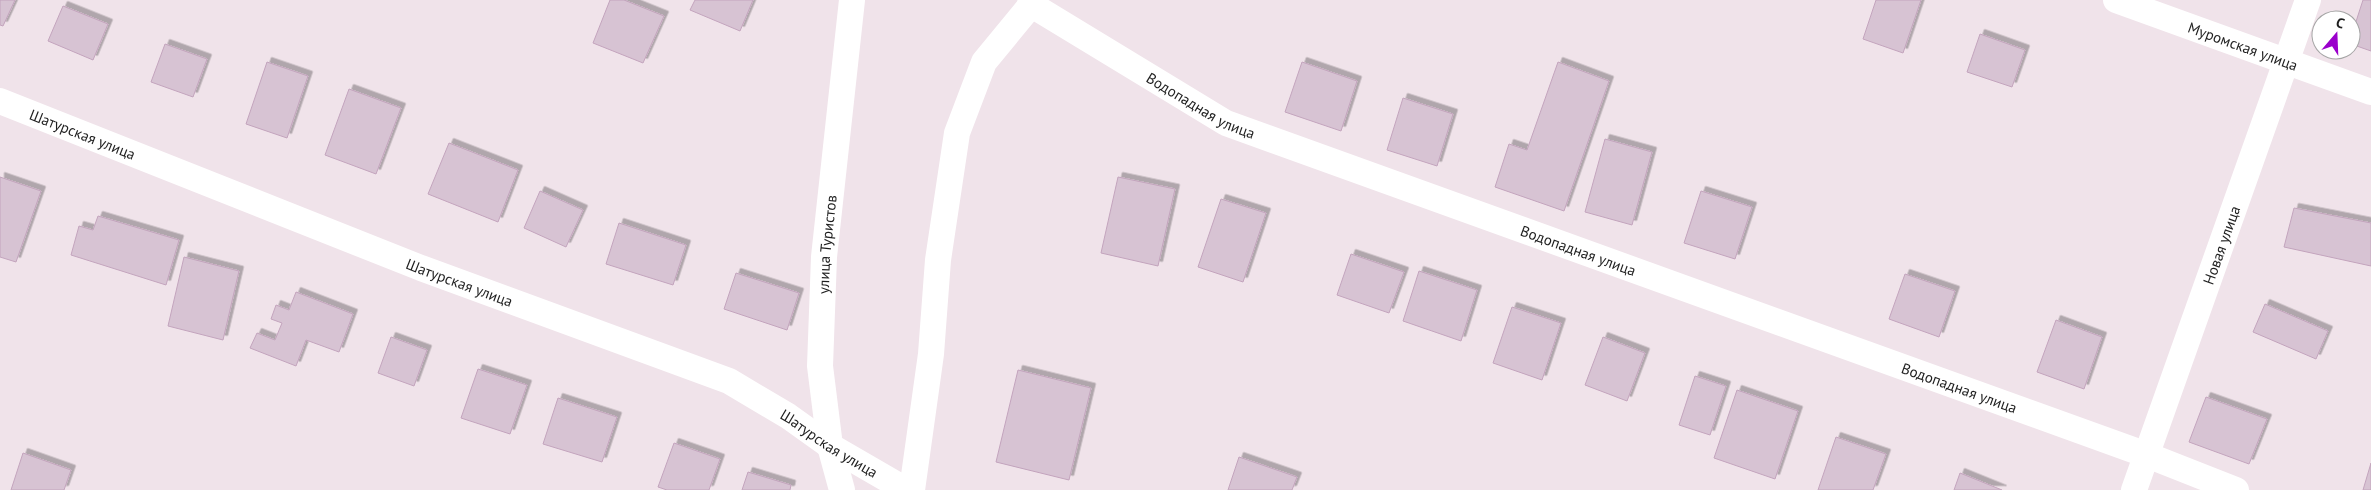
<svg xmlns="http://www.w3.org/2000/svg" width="2371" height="490" font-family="'PT Sans',sans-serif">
<defs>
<filter id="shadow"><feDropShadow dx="4.5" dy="-4.5" stdDeviation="0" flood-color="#0004"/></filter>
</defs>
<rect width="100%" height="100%" fill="#f0e3ea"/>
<path fill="#d7c3d3" stroke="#c3a4bd" filter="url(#shadow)" d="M0,0H15L3,26L0,25Z
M610,0H624L664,16L643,63L593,43Z
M695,0H753L740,31L690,10Z
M1876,0H1921L1903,53L1863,39Z
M2363,0H2371V51L2351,44V37Z
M63,6L108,24L93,60L48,41Z
M1980,34L2025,50L2012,87L1967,72Z
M165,44L207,59L193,97L151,82Z
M267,62L308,76L287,138L246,124Z
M1302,62L1357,81L1341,131L1285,112Z
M1558,62L1609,81L1564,211L1495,187L1509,144L1527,150Z
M349,89L401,108L376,174L325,155Z
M1403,98L1453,114L1437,166L1387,150Z
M1605,139L1652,152L1632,225L1585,212Z
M449,143L518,170L498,222L428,194Z
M0,177L41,191L16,262L0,257Z
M1118,177L1175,189L1158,266L1101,253Z
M540,191L583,210L566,247L524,228Z
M1701,191L1752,207L1735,259L1684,243Z
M1221,199L1266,213L1243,282L1198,267Z
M2294,208L2371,223V266L2284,247Z
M98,216L179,240L166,285L71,255L79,226L93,230Z
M619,223L686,245L673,285L606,264Z
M1351,254L1404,272L1389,313L1337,295Z
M184,257L239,271L223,340L168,326Z
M1419,271L1477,290L1461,341L1403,321Z
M736,273L799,293L787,330L724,309Z
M1905,274L1955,291L1939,337L1889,319Z
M296,292L353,314L339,352L306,340L296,366L250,348L257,333L275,340L282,323L271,319L276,305L289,310Z
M2265,304L2328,331L2316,359L2253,332Z
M1512,307L1561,323L1542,380L1493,363Z
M2056,320L2102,337L2084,389L2037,372Z
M391,337L427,350L414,386L378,373Z
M1603,337L1645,353L1627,401L1585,385Z
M478,369L527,385L510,434L461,418Z
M1018,370L1091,388L1069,480L996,462Z
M1695,376L1726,386L1710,435L1679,425Z
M1737,390L1798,411L1775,479L1714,458Z
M2206,397L2267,419L2249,464L2189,442Z
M558,398L617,417L602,462L543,444Z
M1836,437L1886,454L1873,490H1818Z
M674,443L720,459L709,490H667L658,487Z
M23,453L71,470L64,490H11Z
M1239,457L1297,477L1292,490H1228Z
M2371,463V490H2363Z
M748,472L791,485L790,490H742Z
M1960,473L2002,490H1954Z"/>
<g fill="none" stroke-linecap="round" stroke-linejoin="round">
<g stroke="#fff" stroke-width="26">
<path id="s1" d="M2116,0L2371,92"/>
<path id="s2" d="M1030,4L1226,123L2147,455L2236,490"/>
<path id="s3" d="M0,101L421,268L729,381L788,416L830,446L906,490"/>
<path id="s4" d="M842,490L830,446L820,366L824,257L852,0"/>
<path d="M912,490L931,354L938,260L957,133L984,62L1035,0"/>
<path id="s5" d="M2134,490L2308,0"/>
</g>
</g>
<g text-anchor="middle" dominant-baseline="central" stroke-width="4" stroke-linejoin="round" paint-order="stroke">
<g font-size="15" fill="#1e1e1e" stroke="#fff">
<text stroke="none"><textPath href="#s1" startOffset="135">Муромская улица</textPath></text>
<text stroke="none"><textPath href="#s2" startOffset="199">Водопадная улица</textPath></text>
<text stroke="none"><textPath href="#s3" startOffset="89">Шатурская улица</textPath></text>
<text stroke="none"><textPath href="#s4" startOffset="248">улица Туристов</textPath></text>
<text stroke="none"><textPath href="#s5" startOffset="260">Новая улица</textPath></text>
<text stroke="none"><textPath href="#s2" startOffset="604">Водопадная улица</textPath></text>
<text stroke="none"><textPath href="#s3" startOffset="494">Шатурская улица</textPath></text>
<text stroke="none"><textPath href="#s2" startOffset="1009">Водопадная улица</textPath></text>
<text stroke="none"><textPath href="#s3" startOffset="899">Шатурская улица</textPath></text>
</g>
</g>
<g transform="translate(2336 35) rotate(19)"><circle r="24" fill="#ffffff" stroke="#a5a5a5"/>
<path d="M0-4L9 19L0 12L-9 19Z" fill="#9b00cc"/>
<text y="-8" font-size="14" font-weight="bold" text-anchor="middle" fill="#1e1e1e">С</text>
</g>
</svg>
